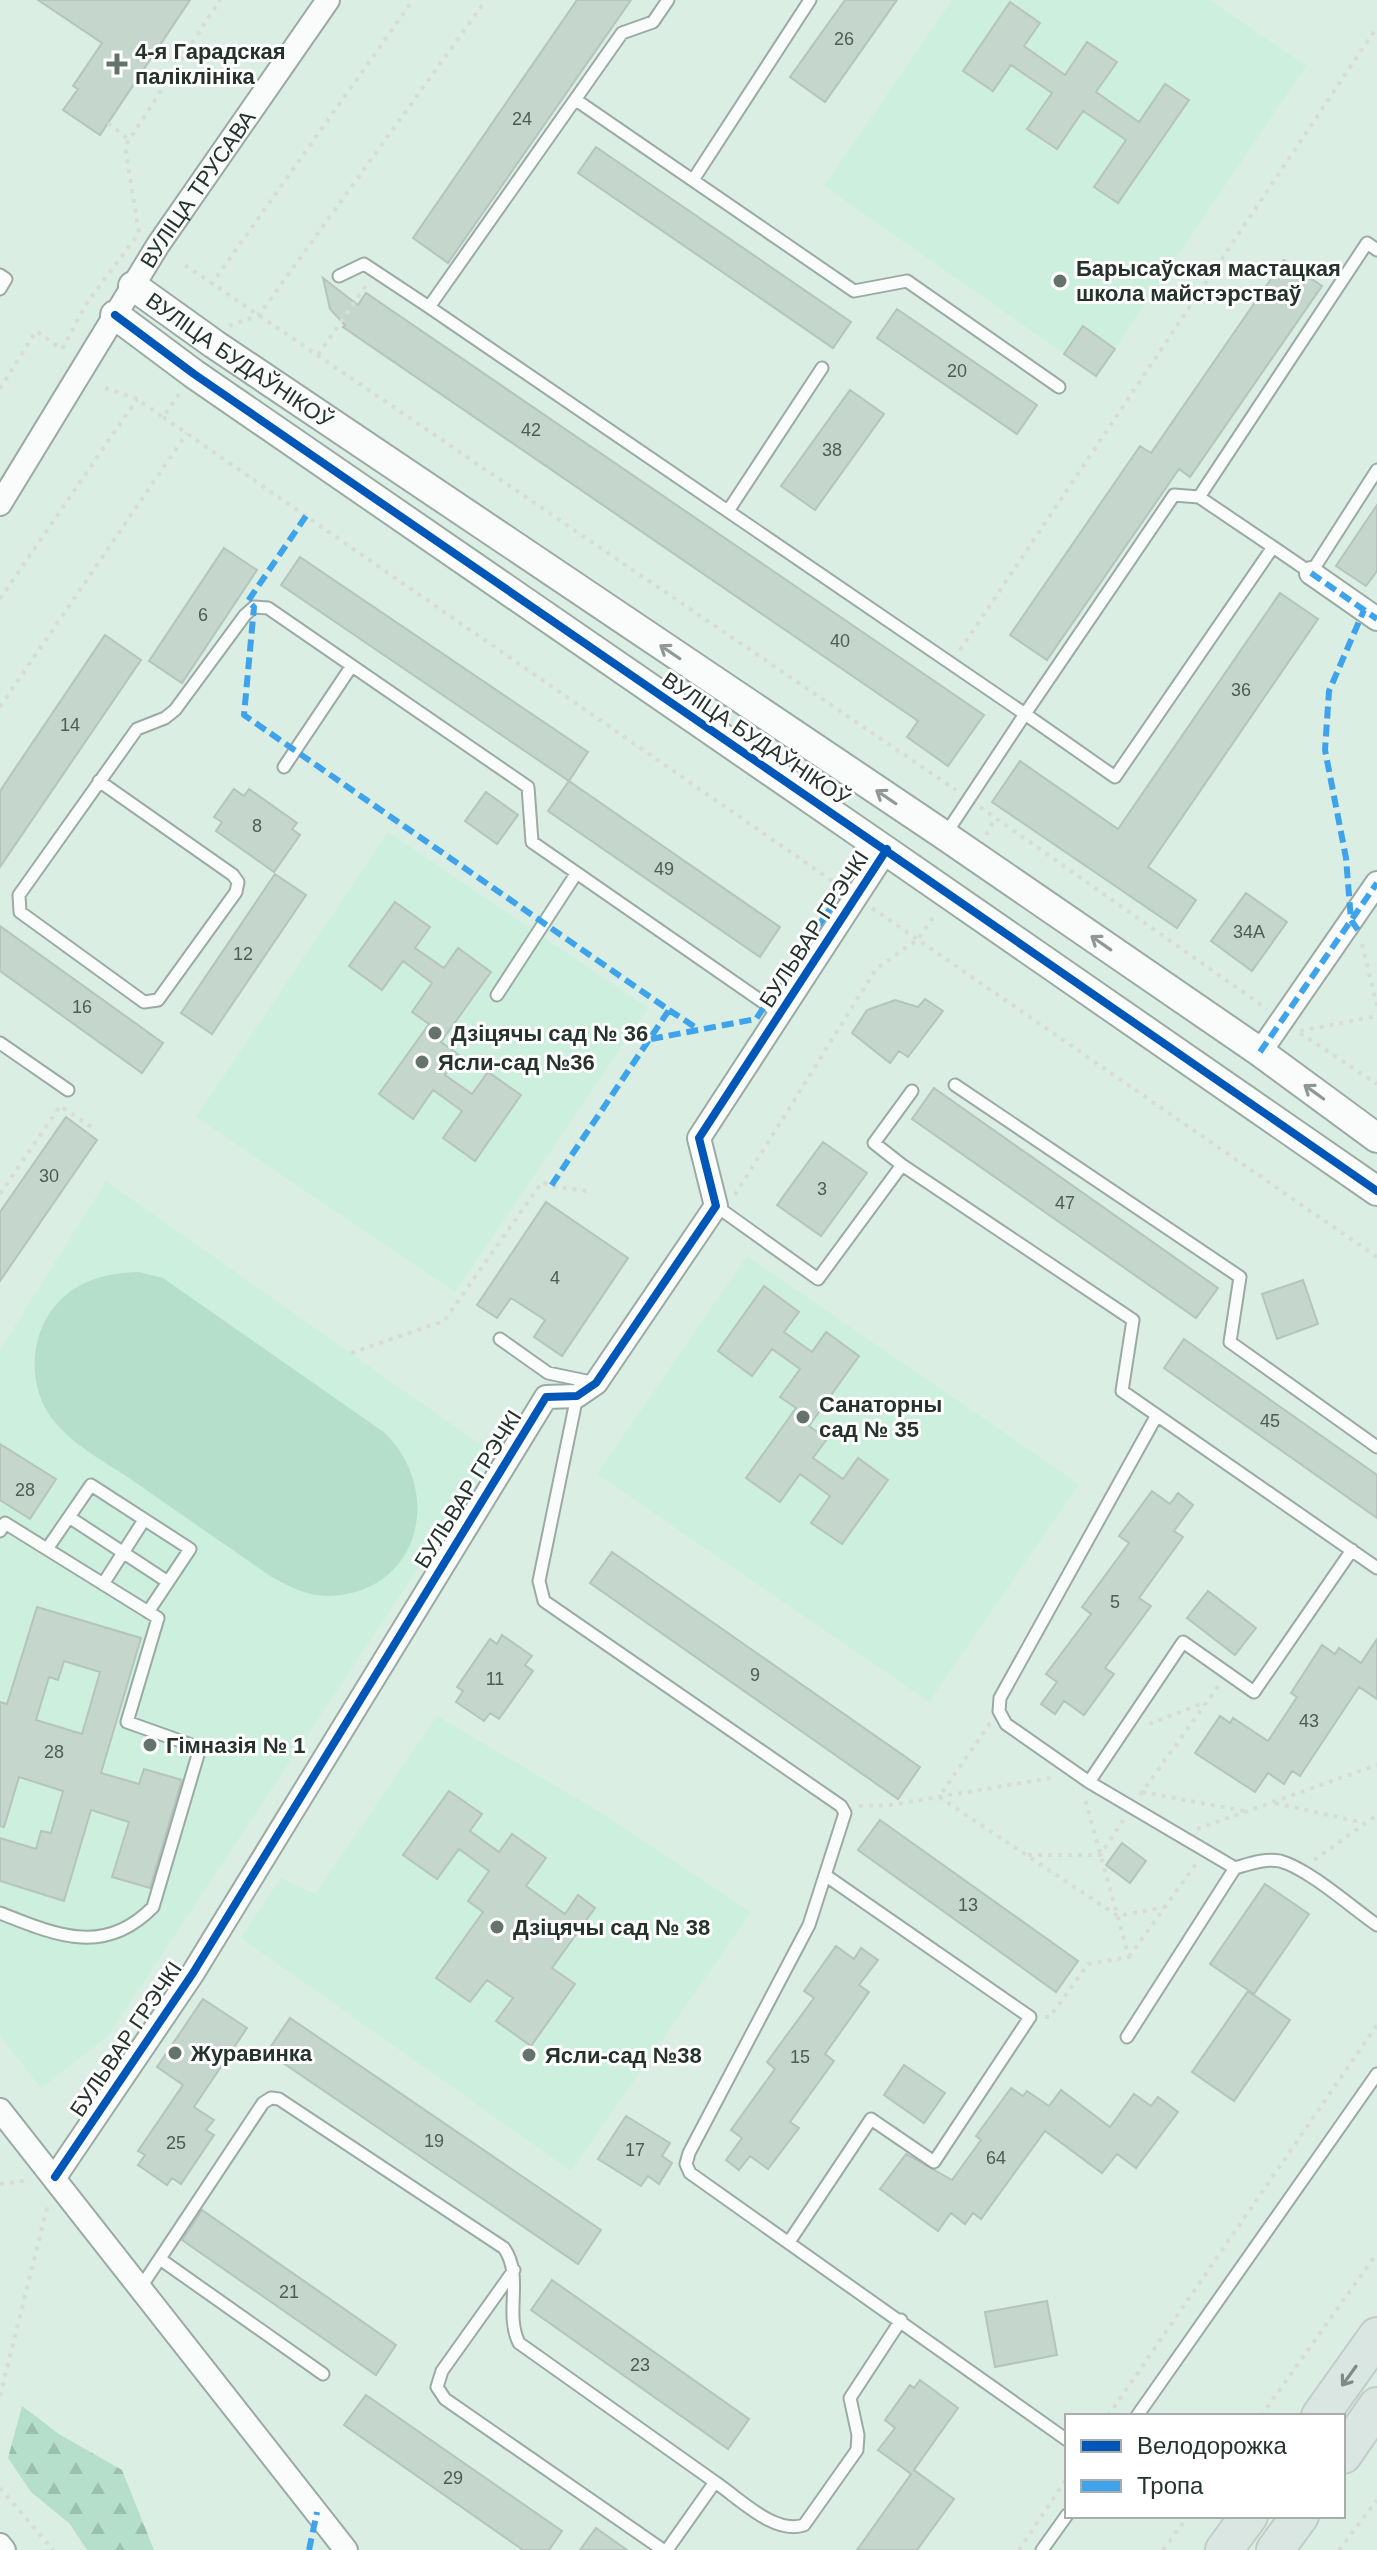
<svg xmlns="http://www.w3.org/2000/svg" width="1377" height="2550" font-family="Helvetica,sans-serif">
<defs>
<pattern id="forest-firs" width="22" height="20" patternUnits="userSpaceOnUse" patternTransform="scale(2)"><rect width="22" height="20" fill="#b6dfcb"/><path d="M5 1l3.5 6h-7zM16 11l3.5 6h-7z" fill="#9cc0ae"/></pattern>
</defs>
<rect width="100%" height="100%" fill="#daeee4"/>
<path fill="#cdefde" d="M952,0H1210L1306,66L1096,376L824,186Z
M388,832L648,1008L455,1292L196,1117Z
M106,1181L494,1454L107,2037L41,2088L0,2036V1350Z
M747,1256L1079,1484L929,1702L597,1474Z
M437,1716L595,1809L751,1912L571,2171L241,1938L281,1878L315,1894Z"/>
<path fill="url(#forest-firs)" d="M22,2406L59,2434L122,2470L154,2550H87L70,2524L31,2492L8,2458Z"/>
<path fill="#b6dfcb" d="M139,1272L163,1278L385,1433C445,1493 419,1594 328,1596C306,1596 288,1586 270,1576C223,1543 176,1511 129,1478C102,1460 66,1441 48,1413C31,1385 30,1348 46,1319C66,1284 100,1273 139,1272Z"/>
<path fill="#c5d6cd" stroke="#b5c4bc" stroke-width="2" fill-rule="evenodd" d="M38,0H190L100,135L63,110L78,89L73,86L102,43Z
M577,0H631L448,263L413,238Z
M845,0H897L825,102L790,77Z
M1010,2L1040,23L1024,46L1065,75L1087,42L1117,62L1096,92L1139,122L1165,84L1189,100L1118,203L1094,187L1126,140L1083,111L1057,149L1027,129L1052,93L1011,65L993,91L963,71Z
M596,147L851,322L833,348L578,173Z
M1284,260L1322,286L1190,477L1179,469L1047,660L1010,635L1140,446L1151,453Z
M323,278L358,305L366,293L984,715L948,766L907,737L918,721L343,327L345,325L330,309Z
M897,309L1037,405L1017,434L877,338Z
M1083,326L1115,349L1096,376L1064,354Z
M850,390L884,414L815,510L781,486Z
M1377,505V571L1366,586L1336,566Z
M224,548L257,570L182,683L149,661Z
M300,557L588,752L569,781L281,585Z
M1280,593L1318,619L1148,867L1196,900L1177,928L992,802L1020,761L1118,829Z
M105,635L141,660L0,867V791Z
M569,781L780,927L760,957L548,811Z
M234,789L244,796L249,789L297,823L292,829L300,835L274,872L216,831L222,822L214,817Z
M486,792L518,815L497,844L465,821Z
M275,874L306,895L212,1034L181,1013Z
M1246,893L1287,922L1252,971L1211,941Z
M395,902L430,927L415,948L444,968L458,948L491,972L441,1042L459,1055L445,1075L472,1094L488,1072L521,1095L475,1161L443,1138L462,1111L433,1090L413,1119L379,1094L429,1024L412,1012L432,983L403,961L382,990L349,966Z
M0,926L163,1043L142,1073L0,971Z
M925,999L943,1011L908,1057L899,1051L890,1063L852,1033L867,1010L895,1000L918,1007Z
M934,1088L1218,1288L1196,1318L912,1119Z
M66,1117L97,1140L0,1281V1212Z
M823,1142L867,1173L821,1236L777,1205Z
M546,1202L628,1258L562,1356L534,1337L545,1320L511,1298L497,1318L477,1305Z
M1303,1280L1318,1324L1277,1339L1262,1294Z
M764,1286L799,1312L784,1332L812,1352L826,1332L859,1356L809,1426L827,1439L813,1458L843,1479L858,1458L888,1480L842,1544L811,1523L830,1496L800,1474L780,1502L746,1478L796,1408L780,1397L800,1369L772,1349L752,1376L718,1351Z
M1184,1339L1377,1475V1518L1164,1368Z
M0,1444L56,1479L30,1519L0,1500Z
M1152,1491L1170,1504L1178,1493L1193,1505L1174,1531L1183,1537L1139,1598L1151,1606L1105,1668L1114,1674L1084,1715L1064,1701L1055,1714L1041,1704L1057,1682L1046,1674L1091,1614L1082,1607L1129,1543L1119,1536Z
M612,1552L920,1767L898,1799L590,1583Z
M1208,1591L1256,1628L1235,1655L1187,1618Z
M37,1607L141,1638L101,1773L139,1784L144,1769L182,1780L150,1888L112,1877L129,1822L91,1810L64,1901L0,1881V1838L36,1849L41,1831L51,1833L63,1791L19,1777L4,1827L0,1826V1702L7,1704ZM64,1661L100,1672L82,1734L36,1720L49,1677L58,1680Z
M502,1635L532,1656L525,1665L533,1671L499,1719L490,1713L484,1721L456,1702L463,1691L457,1687L490,1639L497,1644Z
M1377,1639V1699L1359,1687L1300,1776L1292,1771L1284,1784L1268,1773L1255,1792L1195,1753L1220,1716L1230,1723L1233,1718L1268,1741L1297,1697L1291,1693L1322,1645L1335,1654L1339,1648L1361,1663Z
M449,1791L482,1814L470,1831L499,1852L512,1834L546,1858L526,1886L565,1914L578,1895L595,1908L552,1968L575,1984L531,2046L496,2021L513,1998L487,1980L470,2002L436,1978L483,1912L468,1901L489,1871L459,1849L437,1879L403,1855Z
M880,1820L1078,1961L1056,1992L858,1850Z
M1122,1843L1146,1861L1130,1883L1106,1865Z
M1265,1884L1309,1914L1254,1994L1210,1964Z
M836,1946L854,1959L861,1948L878,1960L859,1985L869,1992L825,2054L834,2061L790,2122L799,2128L768,2169L750,2156L739,2170L726,2160L742,2138L731,2130L775,2069L767,2062L814,1998L804,1991Z
M1248,1991L1290,2020L1234,2101L1192,2072Z
M203,1999L247,2028L194,2107L214,2120L206,2130L214,2135L181,2184L172,2178L167,2185L138,2165L145,2155L138,2151L183,2085L157,2067Z
M290,2018L601,2230L578,2264L267,2052Z
M904,2065L945,2093L924,2123L884,2095Z
M1011,2088L1023,2096L1027,2091L1049,2106L1061,2090L1110,2127L1134,2094L1151,2106L1158,2097L1178,2112L1136,2168L1117,2154L1102,2173L1045,2131L981,2219L973,2213L965,2224L951,2213L938,2231L880,2189L906,2154L952,2180L981,2140L976,2136Z
M626,2116L670,2143L662,2156L672,2163L659,2184L648,2176L641,2186L598,2159Z
M202,2210L396,2345L376,2375L182,2240Z
M552,2280L749,2419L728,2449L531,2310Z
M1047,2301L1057,2355L995,2367L985,2312Z
M920,2380L958,2408L914,2470L954,2499L917,2550H857L911,2474L878,2450L895,2428L885,2420L910,2385L914,2388Z
M366,2395L562,2531L549,2550H523L344,2425Z
M596,2528L627,2550H580Z"/>
<g fill="none" stroke-linecap="round" stroke-linejoin="round">
<g stroke="#9baba3" stroke-width="15">
<path id="service" d="M668,0L653,22L622,33L429,307L1025,714L945,835
M576,100L854,291L907,281L1059,387
M693,180L810,0
M0,275L6,279L0,289
M339,276L364,264L429,307
M1199,497L1273,547L1115,777L1025,714L1174,495L1199,497L1367,243L1377,250
M728,511L822,368
M1273,547L1311,573L1377,470
M284,767L351,667
M99,781L233,875L238,882L236,892L158,1000L144,1002L20,912L19,895L137,729L165,718L175,710L245,615L254,607L268,608L528,787L532,842L780,1014
M497,995L576,874
M0,1043L68,1090
M955,1085L1240,1277L1230,1342L1377,1447
M902,1165L874,1143L912,1091
M716,1206L818,1279L902,1165L1133,1320L1122,1391L1377,1568
M500,1339L548,1373L596,1383
M577,1396L539,1581L544,1601L841,1806L845,1813L809,1925L689,2153L686,2164L690,2173L1067,2440
M69,1517L168,1582
M0,1531L5,1523L158,1618L127,1722L200,1748L153,1907C105,1956 58,1936 0,1913
M47,1549L91,1485L190,1549L148,1612
M103,1584L144,1520
M1089,1782L1183,1642L1254,1692L1352,1550
M1235,1868C1249,1864 1265,1858 1280,1861C1309,1869 1351,1907 1377,1925
M1127,2037L1235,1868L1089,1782L1006,1724L999,1711L1000,1698L1157,1415
M789,2242L871,2119L934,2162L1030,2017L825,1875
M160,2259L323,2374
M514,2270L442,2371L437,2387L445,2399L663,2550
M141,2287L263,2103L271,2098L279,2099L504,2248C524,2277 504,2313 519,2343L715,2482L667,2550
M1137,2416L1377,2074
M715,2482C739,2498 774,2535 804,2525L857,2450L858,2435L850,2398L901,2320
M1042,2550L1067,2515"/>
</g>
<g stroke="#9baba3" stroke-width="26">
<g id="minor">
<path id="s1" d="M0,504L158,245L328,0"/>
<path d="M1311,573L1377,619"/>
<path d="M1260,1052L1377,883"/>
<path d="M0,2110L346,2550"/>
<path d="M55,2177L193,1973L546,1397L577,1396L596,1383L716,1206L699,1138L887,849"/>
<path d="M0,2545L4,2550"/>
</g>
</g>
<g stroke="#9baba3" stroke-width="32">
<g id="tertiary">
<path id="s2" d="M133,286L214,344L944,835L1260,1052L1377,1138"/>
<path d="M115,315L194,374C588,646 984,917 1377,1191"/>
</g>
</g>
<g stroke="#c2ccc7" stroke-width="40">
<path id="primary" d="M1320,2416L1377,2336
M1343,2455L1377,2406
M1224,2550L1249,2516
M1275,2550L1300,2516"/>
</g>
<path stroke="#d7dcd9" stroke-width="4" stroke-dasharray="4 6" stroke-linecap="butt" d="M108,123L129,140
M185,265L956,790
M211,285L413,0
M229,326L259,315L486,0
M318,355L367,284
M105,388L137,399L163,417L179,394
M0,389L36,331L62,349L88,301L139,233L125,146L220,0
M163,417L838,885
M0,599L137,399
M960,650L1377,27
M0,707L187,433
M980,807L1267,1009
M986,835L995,818
M872,908L1377,1257
M1362,944L1377,1006
M1300,1031L1377,1016
M1300,1033L1377,1084
M0,1194L60,1106L96,1130
M735,1195L876,969L918,939L936,913
M351,1353L444,1321L542,1182L551,1186L587,1191
M990,1723L939,1797L1118,1916L1165,1907
M1149,1724L1204,1703
M1142,1792L1244,1811
M1140,1795L1219,1685
M1275,1803L1364,1823
M859,1806L891,1805L1056,1777
M1197,1829L1377,1765
M1028,1855H1100L1124,1819
M1314,1860L1377,1815
M1129,1957L1198,1861
M1045,2017H1050L1088,1964L1129,1957L1085,1799
M0,2184L30,2180
M0,2396L48,2204
M1108,2416L1377,2025
M1261,2416L1377,2253
M0,2488L53,2550
M1019,2550L1067,2478
M1163,2550L1188,2516
M1339,2550L1377,2500"/>
<use href="#service" stroke="#f9fcfb" stroke-width="11"/>
<use href="#minor" stroke="#f9fcfb" stroke-width="22"/>
<use href="#tertiary" stroke="#f9fcfb" stroke-width="28"/>
<use href="#primary" stroke="#d9e6e1" stroke-width="36"/>
<path stroke="#3ea3eb" stroke-width="6" stroke-dasharray="12 6" stroke-linecap="butt" d="M306,516L248,601L254,607L244,715L669,1010L551,1186
M1311,573L1377,619
M1358,930L1351,920L1346,858L1325,750L1329,691L1364,610
M669,1010L698,1029
M651,1039L756,1019L843,889
M1260,1052L1377,883
M309,2550L317,2512"/>
<g stroke="#fff" stroke-width="13">
<path id="cycleway" d="M115,315L194,374C588,646 984,917 1377,1191
M55,2177L193,1973L546,1397L577,1396L596,1383L716,1206L699,1138L887,849"/>
</g>
<use href="#cycleway" stroke="#0057b8" stroke-width="8"/>
</g>
<defs><path id="oneway-shaft" d="M-6 0H5M1.5-3L5.5 0L1.5 3" fill="none" stroke-width="1.6" stroke-linecap="round" stroke-linejoin="round" transform="scale(2)"/></defs>
<g stroke="#8f9894">
<use href="#oneway-shaft" transform="translate(670 652) rotate(-146)"/>
<use href="#oneway-shaft" transform="translate(886 797) rotate(-146)"/>
<use href="#oneway-shaft" transform="translate(1101 943) rotate(-145)"/>
<use href="#oneway-shaft" transform="translate(1314 1092) rotate(-144)"/>
</g>
<use stroke="#7f8c86" href="#oneway-shaft" transform="translate(1349 2376) rotate(126)"/>
<g fill="#64746c" stroke="#fff" stroke-width="3">
<path d="M113 52h8v8h8v8h-8v8h-8v-8h-8v-8h8z"/>
<circle cx="1060" cy="281" r="8"/>
<circle cx="435" cy="1033" r="8"/>
<circle cx="422" cy="1062" r="8"/>
<circle cx="803" cy="1417" r="8"/>
<circle cx="150" cy="1745" r="8"/>
<circle cx="497" cy="1927" r="8"/>
<circle cx="175" cy="2053" r="8"/>
<circle cx="529" cy="2055" r="8"/>
</g>
<g text-anchor="middle" dominant-baseline="central" stroke-width="6" stroke-linejoin="round" paint-order="stroke">
<g font-size="18" fill="#4e5c55">
<text x="844" y="39">26</text>
<text x="522" y="119">24</text>
<text x="957" y="371">20</text>
<text x="531" y="430">42</text>
<text x="832" y="450">38</text>
<text x="203" y="615">6</text>
<text x="840" y="641">40</text>
<text x="1241" y="690">36</text>
<text x="70" y="725">14</text>
<text x="257" y="826">8</text>
<text x="664" y="869">49</text>
<text x="1249" y="932">34А</text>
<text x="243" y="954">12</text>
<text x="82" y="1007">16</text>
<text x="49" y="1176">30</text>
<text x="822" y="1189">3</text>
<text x="1065" y="1203">47</text>
<text x="555" y="1278">4</text>
<text x="1270" y="1421">45</text>
<text x="25" y="1490">28</text>
<text x="1115" y="1602">5</text>
<text x="755" y="1675">9</text>
<text x="495" y="1679">11</text>
<text x="1309" y="1721">43</text>
<text x="54" y="1752">28</text>
<text x="968" y="1905">13</text>
<text x="800" y="2057">15</text>
<text x="434" y="2141">19</text>
<text x="176" y="2143">25</text>
<text x="635" y="2150">17</text>
<text x="996" y="2158">64</text>
<text x="289" y="2292">21</text>
<text x="640" y="2365">23</text>
<text x="453" y="2478">29</text>
</g>
<g font-size="22" font-weight="bold" fill="#25332c" stroke="#fff" text-anchor="start">
<text x="135" y="51">4-я Гарадская<tspan x="135" dy="25">паліклініка</tspan></text>
<text x="1076" y="268">Барысаўская мастацкая<tspan x="1076" dy="25">школа майстэрстваў</tspan></text>
<text x="451" y="1033">Дзіцячы сад № 36</text>
<text x="438" y="1062">Ясли-сад №36</text>
<text x="819" y="1404">Санаторны<tspan x="819" dy="25">сад № 35</tspan></text>
<text x="166" y="1745">Гімназія № 1</text>
<text x="513" y="1927">Дзіцячы сад № 38</text>
<text x="191" y="2053">Журавинка</text>
<text x="545" y="2055">Ясли-сад №38</text>
</g>
<g font-size="22" fill="#25332c" stroke="#fff">
<text stroke="none"><textPath href="#s1" startOffset="372">ВУЛІЦА ТРУСАВА</textPath></text>
<text stroke="none"><textPath href="#s2" startOffset="130">ВУЛІЦА БУДАЎНІКОЎ</textPath></text>
<text transform="translate(756 739) rotate(34)">ВУЛІЦА БУДАЎНІКОЎ</text>
<text transform="translate(814 929) rotate(-57)">БУЛЬВАР ГРЭЧКІ</text>
<text transform="translate(468 1489) rotate(-58)">БУЛЬВАР ГРЭЧКІ</text>
<text transform="translate(126 2039) rotate(-56)">БУЛЬВАР ГРЭЧКІ</text>
</g>
</g>
<rect x="1065" y="2414" width="280" height="104" fill="#ffffff" stroke="#a8adab" stroke-width="2"/>
<rect x="1081" y="2440" width="40" height="12" fill="#0057b8" stroke="#a8adab" stroke-width="2"/>
<text x="1137" y="2454" font-size="24" fill="#25332c">Велодорожка</text>
<rect x="1081" y="2480" width="40" height="12" fill="#3ea3eb" stroke="#a8adab" stroke-width="2"/>
<text x="1137" y="2494" font-size="24" fill="#25332c">Тропа</text>
</svg>
